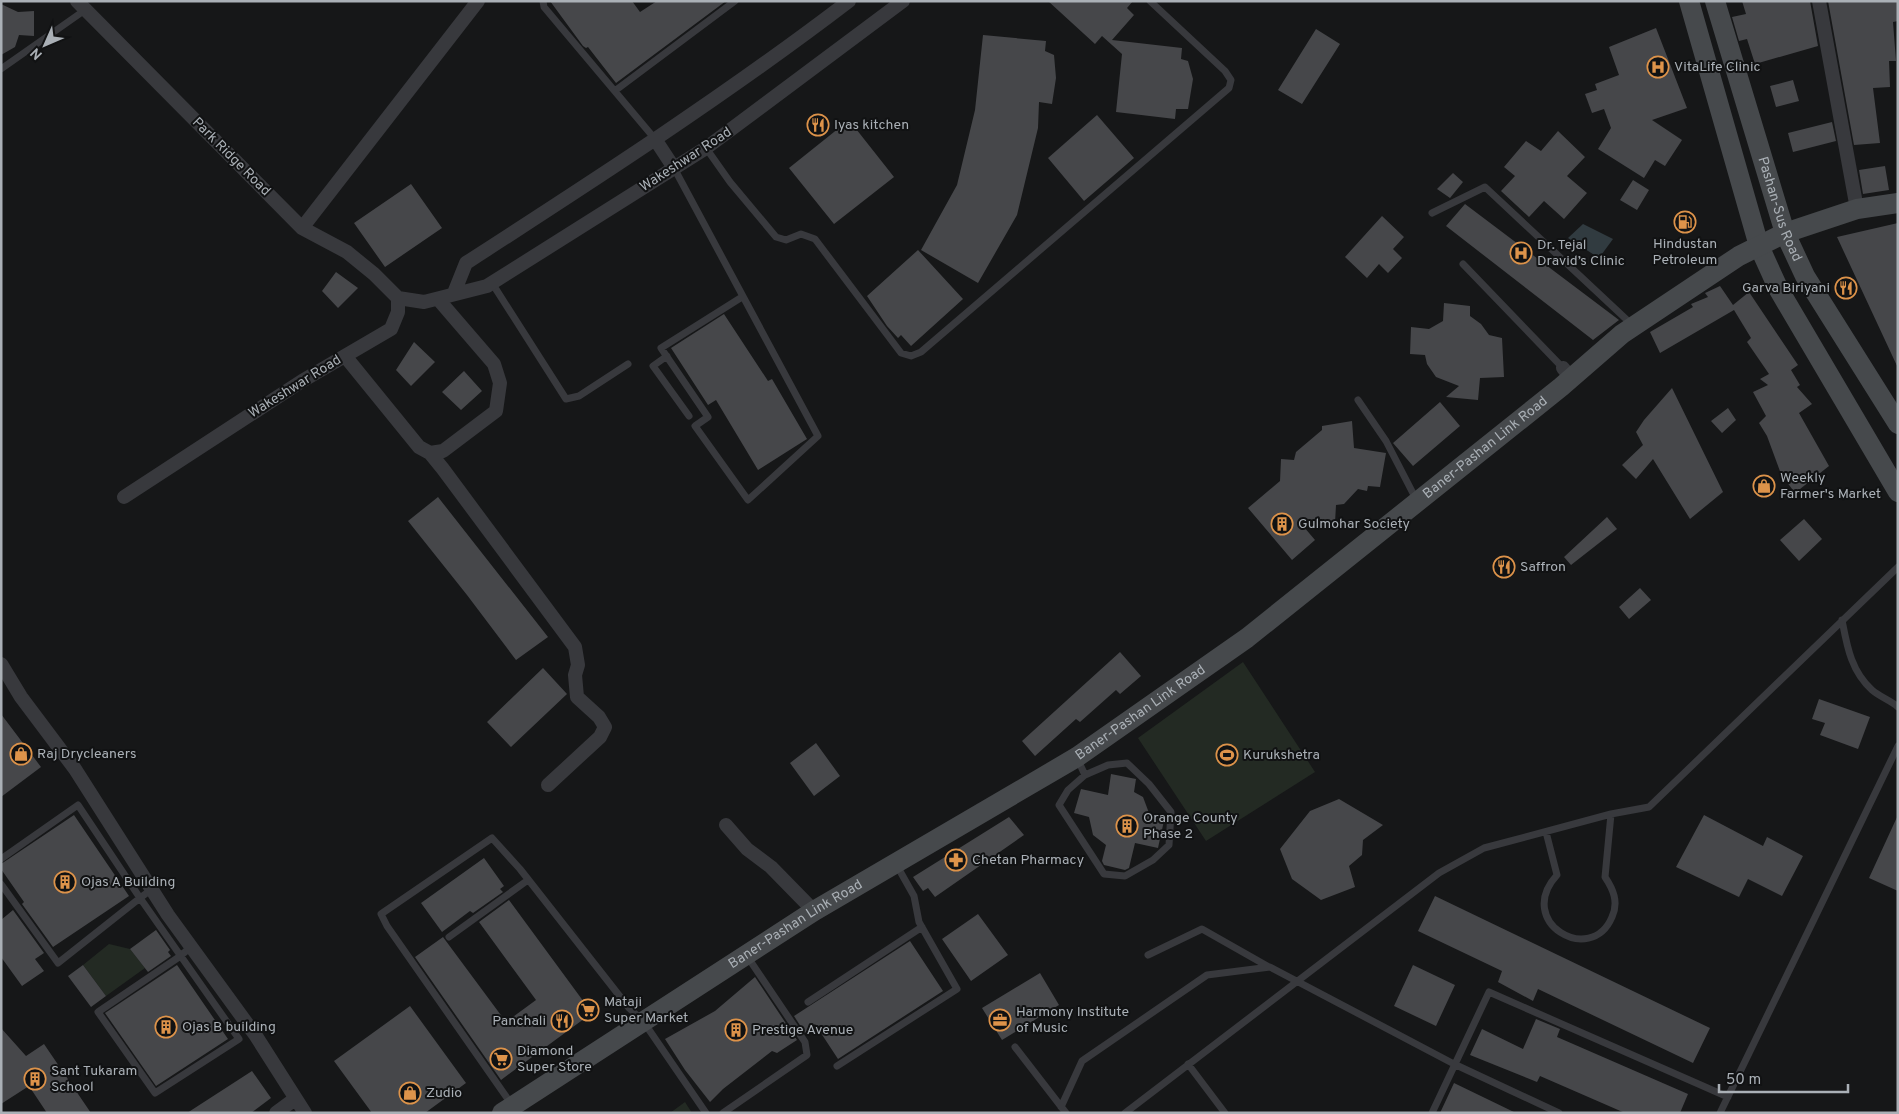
<svg xmlns="http://www.w3.org/2000/svg" width="1899" height="1114" font-family="Overpass,sans-serif">
<rect width="100%" height="100%" fill="#161718"/>
<path fill="#232a23" d="M1243,662L1315,772L1206,841L1138,738Z
M109,944L130,949L145,968L106,996L83,965Z
M685,1102L692,1113H670Z"/>
<path fill="#313b40" d="M1583,224L1613,239L1599,258L1568,238Z"/>
<path fill="#46474a" d="M550,1H632L640,12L657,1H726L616,83L588,47L586,48L583,46Z
M1048,1H1133L1127,8L1134,15L1112,40L1182,48L1181,59L1188,61L1193,79L1188,109H1176L1175,119L1116,112L1122,54L1102,36L1095,44Z
M1742,1H1810L1818,46L1755,64L1747,39L1739,41L1732,17L1746,14Z
M1828,1H1898V21L1893,22L1896,61H1889L1890,87L1873,88L1880,143L1854,145Z
M1,4L18,12L34,11V36L19,35L15,47L1,55Z
M1656,28L1687,108L1652,120L1682,140L1665,166L1655,160L1644,178L1598,149L1611,128L1604,109L1592,113L1585,94L1597,90L1595,84L1619,75L1609,47Z
M1316,29L1340,44L1302,104L1278,90Z
M983,35L1046,41L1045,51L1054,55L1056,78L1052,104L1039,102L1038,128L1017,215L978,283L921,250L957,185L975,110Z
M1793,80L1799,101L1776,107L1770,86Z
M1097,115L1134,158L1084,201L1048,158Z
M849,120L894,177L834,224L789,168Z
M1832,122L1836,141L1793,152L1788,133Z
M1558,131L1585,157L1567,176L1587,193L1564,219L1544,201L1529,217L1501,191L1515,176L1504,167L1526,141L1541,151Z
M1885,166L1889,190L1863,194L1859,170Z
M1453,173L1463,182L1450,198L1437,189Z
M1633,180L1649,190L1637,210L1620,200Z
M411,184L442,228L385,267L354,223Z
M1465,204L1619,320L1593,340L1446,226Z
M1382,216L1404,237L1393,249L1402,258L1388,273L1379,264L1367,278L1345,257Z
M1898,223V368L1837,237Z
M918,250L963,299L911,346L901,335L898,338L887,326L867,296Z
M336,272L358,288L338,308L322,291Z
M1720,286L1733,305L1749,292L1798,365L1791,370L1800,385L1797,387L1812,404L1799,413L1829,466L1795,493L1781,474L1767,436L1759,423L1766,416L1753,392L1768,385L1760,379L1769,374L1747,342L1751,338L1734,310L1660,353L1650,332L1693,307L1691,304L1708,297L1705,293Z
M1444,303L1470,306V316L1481,324L1489,335L1502,338L1504,377L1480,378L1478,400L1446,397L1459,386L1436,377L1427,364L1425,355L1410,354L1411,327L1429,329L1443,321Z
M724,314L768,381L772,379L807,439L758,470L716,400L708,405L671,348Z
M414,342L435,362L411,386L396,370Z
M464,371L482,391L461,410L442,392Z
M1672,388L1723,492L1690,519L1653,459L1636,479L1622,465L1643,445L1636,432L1644,420Z
M1440,402L1460,426L1413,466L1393,443Z
M1728,408L1736,420L1722,433L1711,421Z
M1352,421L1354,448L1386,453L1380,487L1368,486L1367,491L1358,489L1344,504L1336,505L1335,523L1298,520L1315,540L1292,560L1248,508L1280,481L1281,459L1294,460L1296,452L1322,430V426Z
M438,497L548,637L516,660L467,595L408,521Z
M1607,517L1617,529L1571,565L1564,557Z
M1804,519L1822,539L1799,561L1780,540Z
M1640,588L1651,600L1629,619L1619,607Z
M1120,652L1141,676L1120,694L1116,690L1080,722L1076,719L1035,756L1022,741Z
M543,668L567,694L511,747L487,722Z
M1819,699L1870,717L1858,749L1820,735L1825,723L1812,719Z
M1,714L41,767L1,797Z
M816,743L840,776L814,796L790,763Z
M1111,774L1136,779L1134,792L1143,797L1149,813L1165,816L1158,848L1135,843L1129,868L1125,870L1104,865L1102,861L1106,845L1093,835L1089,817L1074,813L1081,789L1108,795Z
M1339,799L1383,825L1363,840L1362,855L1349,866L1355,887L1321,900L1292,879L1280,849L1310,811Z
M74,815L129,896L53,947L22,904L24,902L1,869V864Z
M1704,815L1763,846L1767,837L1803,856L1782,896L1748,879L1739,897L1676,867Z
M1898,815V891L1869,878Z
M1009,817L1024,835L935,897L928,888L923,891L913,877Z
M484,858L504,886L500,889L503,892L473,913L470,911L442,932L421,903Z
M1435,896L1710,1028L1693,1063L1538,989L1533,1001L1498,982L1502,971L1418,931Z
M509,900L592,1013L501,1080L415,957L443,937L506,1022L536,1000L479,922Z
M13,910L44,953L35,959L44,971L22,986L1,957V920Z
M978,914L1008,955L971,981L942,939Z
M156,930L170,950L168,952L171,956L148,972L130,949Z
M910,941L943,991L838,1059L815,1024L805,1033L794,1016Z
M83,965L106,996L91,1007L68,976Z
M177,965L228,1039L156,1086L105,1013Z
M1413,965L1455,985L1436,1026L1394,1006Z
M1040,973L1059,1005L1002,1040L982,1008Z
M755,977L797,1040L777,1053L772,1051L723,1089L710,1102L685,1070L665,1039L715,1011Z
M410,1006L466,1083L425,1113H372L334,1061Z
M1536,1019L1560,1029L1557,1037L1688,1094L1680,1113H1625L1540,1076L1537,1082L1470,1055L1482,1029L1523,1049Z
M1,1028L26,1056L44,1044L91,1113H47L29,1086L1,1104Z
M252,1071L271,1098L251,1113H187Z
M1454,1083L1516,1113H1440Z"/>
<g fill="none" stroke-linecap="round" stroke-linejoin="round">
<path stroke="#38393d" stroke-width="7" d="M543,1L544,7L655,139
M1,69L85,10
M616,90L735,1
M706,148L730,182L776,237L786,240L801,234L815,239L901,353L911,356L921,352L1229,88L1231,80L1225,71L1150,1
M674,168L818,436L748,500L695,426L708,417L661,348L742,297
M1432,213L1485,187L1626,319
M1463,264L1563,368
M492,283L566,399L579,396L628,364
M667,356L653,366L689,416
M1358,400L1386,441L1417,501
M1842,620C1847,646 1851,671 1872,690C1880,697 1890,700 1898,707
M1077,758L1085,775L1108,765L1127,763L1149,784L1171,812L1169,845L1153,860L1125,876L1104,874L1059,805L1068,790L1085,775
M1546,832L1557,875C1514,922 1591,967 1612,917C1619,902 1613,889 1605,877L1611,814
M1,859L78,805L140,898L58,963L1,884
M152,889L140,898L239,1039L155,1093L98,1012L179,957L191,947
M449,937L528,880
M1148,955L1202,929L1269,967
M808,1002L922,927
M1015,1047L1066,1113
M1188,1064L1225,1113
M837,1066L957,989L919,922L914,896L896,864
M512,1105L387,926L381,914L492,838L520,869L629,1008L643,1021L706,1113
M1061,1107L1082,1061L1207,975L1270,967L1454,1064L1559,1113
M723,1113L807,1055L805,1042L747,956
M1125,1113L1439,873L1484,848L1611,814L1649,807L1898,567
M1432,1113L1489,992L1728,1097
M1720,1113L1898,746"/>
<path stroke="#38393d" stroke-width="14" d="M77,1L302,228L347,252L374,274L398,298
M1819,1L1857,209
M655,139L674,168
M302,228L478,1
M454,293L466,263C596,179 726,95 849,1
M398,298L424,302L487,286L706,148L903,1
M345,356L419,447L430,453L443,469L575,647L578,665L575,675L577,697L599,717L605,727L600,737L548,785
M1563,368L1571,378
M430,453L443,451L496,411L500,383L494,364L438,299
M124,497L302,381L391,329L398,312V298
M1,664L21,697L75,769L168,915L256,1036L305,1113
M726,825L747,849L771,867L814,911
M276,1113L295,1099"/>
<g stroke="#46494c" stroke-width="20">
<path d="M1689,1L1759,246L1779,290L1898,492"/>
<path id="s1" d="M1715,1L1785,233L1805,276L1898,424"/>
<path id="s2" d="M502,1113L814,911L1077,757L1247,638L1561,387L1622,334L1739,256L1785,233L1857,209L1898,203"/>
</g>
</g>
<defs>
<g id="hospital-ring" transform="scale(1.125)"><circle r="9.5" fill="#111213" stroke="#dd934a" stroke-width="1.5"/><path d="M-5-5h3v3.5h4V-5h3V5h-3V1.5h-4V5h-3Z" fill="#dd934a"/></g>
<g id="restaurant-ring" transform="scale(1.125)"><circle r="9.5" fill="#111213" stroke="#dd934a" stroke-width="1.5"/><path d="M-5-6h1v4h1v-4h1v4h1v-4h1v5L-1.5 .5V6h-2V.5L-5-1ZM5-6V6H3V1.5H1.5Q1.5-4 5-6Z" fill="#dd934a"/></g>
<g id="fuel-ring" transform="scale(1.125)"><circle r="9.5" fill="#111213" stroke="#dd934a" stroke-width="1.5"/><path d="M-5.5-6h7V0h2V4h1.3V-2.5L3-4.5l.8-.8L6-3V5H2.5V1h-1V6h-7ZM-4.2-4.7v3.2H.2V-4.7Z" fill="#dd934a"/></g>
<g id="shop-ring" transform="scale(1.125)"><circle r="9.5" fill="#111213" stroke="#dd934a" stroke-width="1.5"/><path d="M-5-2.5h2.3a2.7 3.5 0 0 1 5.4 0H5L5.5 6h-11ZM-1.5-2.5h3a1.5 2.3 0 0 0-3 0Z" fill="#dd934a"/></g>
<g id="building-ring" transform="scale(1.125)"><circle r="9.5" fill="#111213" stroke="#dd934a" stroke-width="1.5"/><path d="M-4-6H4V6H1V3H-1V6H-4ZM-2.5-4.3h1.7v1.8h-1.7ZM.8-4.3h1.7v1.8H.8ZM-2.5-1h1.7V.8h-1.7ZM.8-1h1.7V.8H.8Z" fill="#dd934a"/></g>
<g id="stadium-ring" transform="scale(1.125)"><circle r="9.5" fill="#111213" stroke="#dd934a" stroke-width="1.5"/><path d="M0-5a6.5 5 0 1 0 0 10a6.5 5 0 1 0 0-10ZM-3.5-1.8h7v3.6h-7Z" fill="#dd934a"/></g>
<g id="pharmacy-ring" transform="scale(1.125)"><circle r="9.5" fill="#111213" stroke="#dd934a" stroke-width="1.5"/><path d="M-2-6h4v4h4v4h-4v4h-4v-4h-4v-4h4Z" fill="#dd934a"/></g>
<g id="supermarket-ring" transform="scale(1.125)"><circle r="9.5" fill="#111213" stroke="#dd934a" stroke-width="1.5"/><path d="M-6-5.5h2.5l.6 2H6L4.5 2H-2.5L-4.4-4H-6ZM-1.5 3.2a1.3 1.3 0 1 0 .1 0ZM3 3.2a1.3 1.3 0 1 0 .1 0Z" fill="#dd934a"/></g>
<g id="office-ring" transform="scale(1.125)"><circle r="9.5" fill="#111213" stroke="#dd934a" stroke-width="1.5"/><path d="M-6-3h4V-5.5h4V-3h4V5H-6ZM-1-4.5V-3h2v-1.5ZM-6 0V1H6V0Z" fill="#dd934a"/></g>
</defs>
<g fill-rule="evenodd">
<use href="#hospital-ring" x="1658" y="67"/>
<use href="#restaurant-ring" x="818" y="125"/>
<use href="#fuel-ring" x="1685" y="222"/>
<use href="#hospital-ring" x="1521" y="253"/>
<use href="#restaurant-ring" x="1846" y="288"/>
<use href="#shop-ring" x="1764" y="486"/>
<use href="#building-ring" x="1282" y="524"/>
<use href="#restaurant-ring" x="1504" y="567"/>
<use href="#shop-ring" x="21" y="754"/>
<use href="#stadium-ring" x="1227" y="755"/>
<use href="#building-ring" x="1127" y="826"/>
<use href="#pharmacy-ring" x="956" y="860"/>
<use href="#building-ring" x="65" y="882"/>
<use href="#supermarket-ring" x="588" y="1010"/>
<use href="#office-ring" x="1000" y="1020"/>
<use href="#restaurant-ring" x="562" y="1021"/>
<use href="#building-ring" x="166" y="1027"/>
<use href="#building-ring" x="736" y="1030"/>
<use href="#supermarket-ring" x="501" y="1059"/>
<use href="#building-ring" x="35" y="1079"/>
<use href="#shop-ring" x="410" y="1093"/>
</g>
<g text-anchor="middle" dominant-baseline="central" stroke-width="4" stroke-linejoin="round" paint-order="stroke">
<g font-size="14" fill="#aab0b6" stroke="#111213" text-anchor="start">
<text x="1674" y="67">VitaLife Clinic</text>
<text x="834" y="125">Iyas kitchen</text>
<text x="1685" y="244" text-anchor="middle">Hindustan<tspan x="1685" dy="16">Petroleum</tspan></text>
<text x="1537" y="245">Dr. Tejal<tspan x="1537" dy="16">Dravid’s Clinic</tspan></text>
<text x="1830" y="288" text-anchor="end">Garva Biriyani</text>
<text x="1780" y="478">Weekly<tspan x="1780" dy="16">Farmer's Market</tspan></text>
<text x="1298" y="524">Gulmohar Society</text>
<text x="1520" y="567">Saffron</text>
<text x="37" y="754">Raj Drycleaners</text>
<text x="1243" y="755">Kurukshetra</text>
<text x="1143" y="818">Orange County<tspan x="1143" dy="16">Phase 2</tspan></text>
<text x="972" y="860">Chetan Pharmacy</text>
<text x="81" y="882">Ojas A Building</text>
<text x="604" y="1002">Mataji<tspan x="604" dy="16">Super Market</tspan></text>
<text x="1016" y="1012">Harmony Institute<tspan x="1016" dy="16">of Music</tspan></text>
<text x="546" y="1021" text-anchor="end">Panchali</text>
<text x="182" y="1027">Ojas B building</text>
<text x="752" y="1030">Prestige Avenue</text>
<text x="517" y="1051">Diamond<tspan x="517" dy="16">Super Store</tspan></text>
<text x="51" y="1071">Sant Tukaram<tspan x="51" dy="16">School</tspan></text>
<text x="426" y="1093">Zudio</text>
</g>
<g font-size="14" fill="#aab0b6" stroke="#111213">
<text transform="translate(231 157) rotate(45)">Park Ridge Road</text>
<text transform="translate(686 160) rotate(-33)">Wakeshwar Road</text>
<text stroke="none"><textPath href="#s1" startOffset="218">Pashan-Sus Road</textPath></text>
<text transform="translate(295 387) rotate(-32)">Wakeshwar Road</text>
<text stroke="none"><textPath href="#s2" startOffset="1189">Baner-Pashan Link Road</textPath></text>
<text stroke="none"><textPath href="#s2" startOffset="754">Baner-Pashan Link Road</textPath></text>
<text stroke="none"><textPath href="#s2" startOffset="349">Baner-Pashan Link Road</textPath></text>
</g>
</g>
<rect width="1899" height="1114" fill="none" stroke="#aab0b6" stroke-width="5"/>
<g transform="translate(45 45) rotate(225)" stroke="#111213" stroke-width="4" paint-order="stroke">
<path d="M0-4L9 19L0 12L-9 19Z" fill="#aab0b6"/>
<text y="-8" font-size="14" font-weight="bold" text-anchor="middle" fill="#aab0b6">N</text>
</g>
<path d="M1719 1084v8h129v-8" fill="none" stroke="#aab0b6" stroke-width="2.5"/>
<text x="1726" y="1084" font-size="15" fill="#aab0b6" stroke="#111213" stroke-width="4" paint-order="stroke">50 m</text>
</svg>
